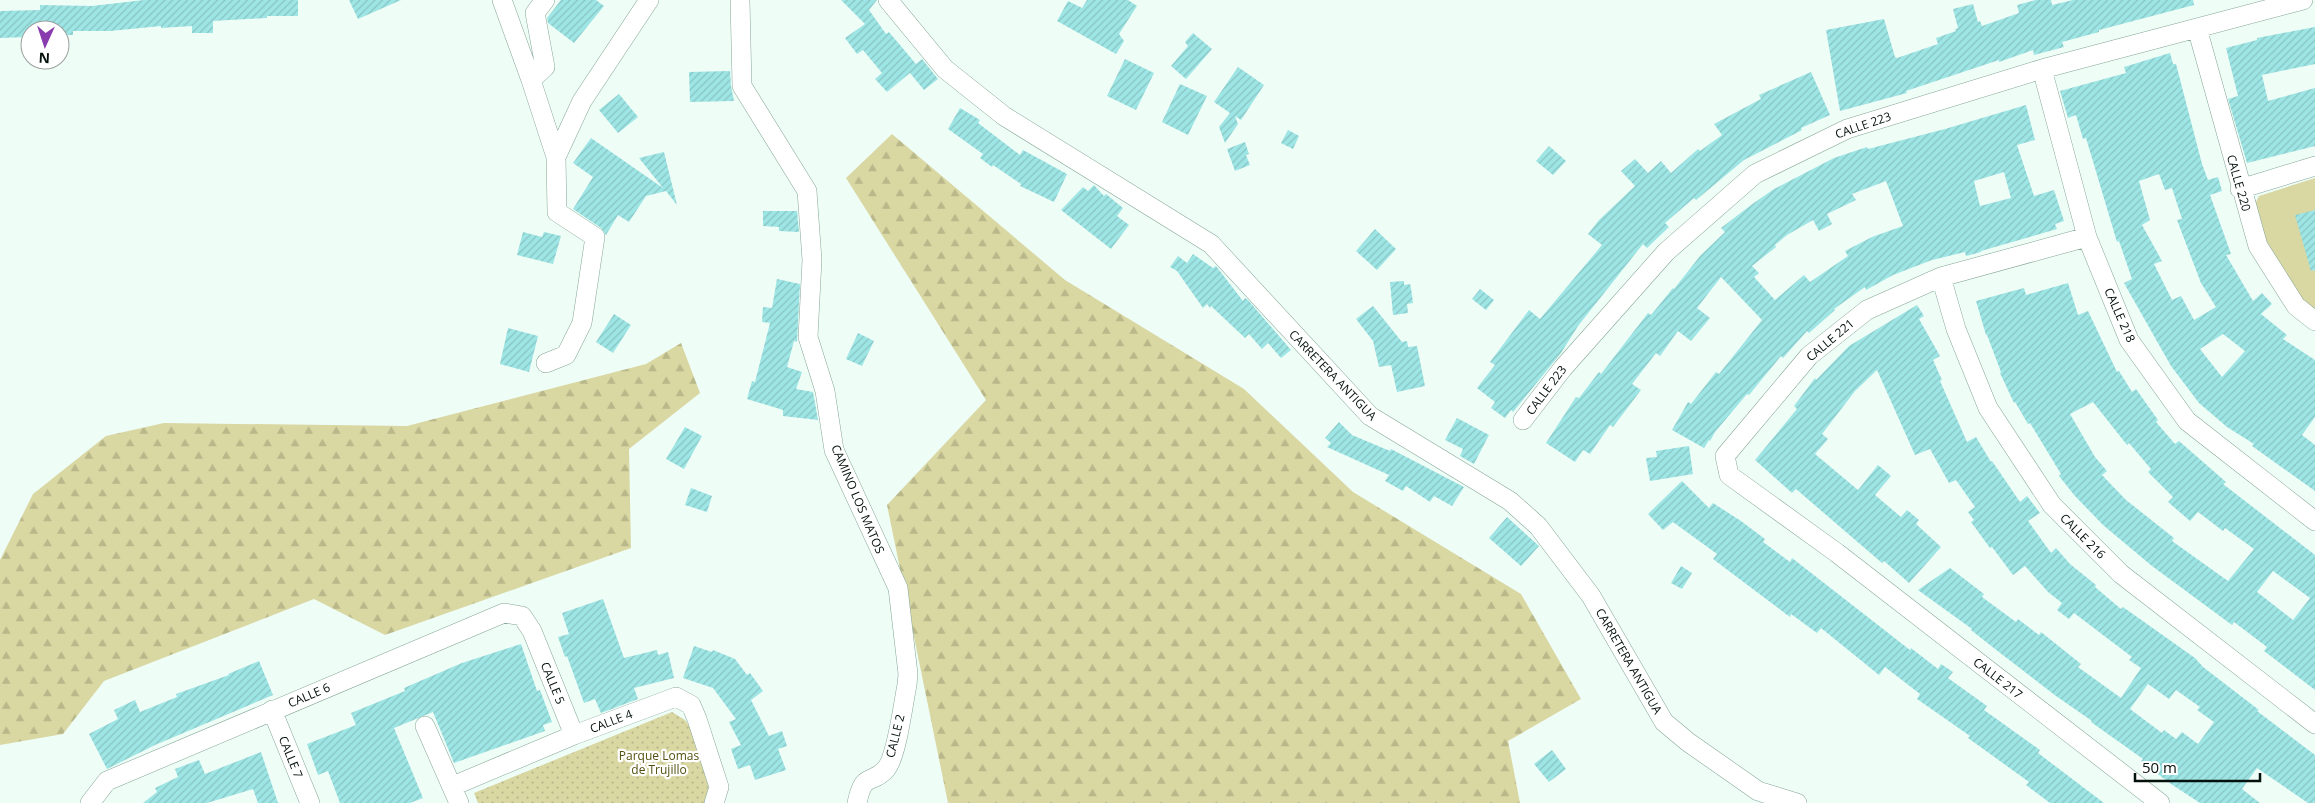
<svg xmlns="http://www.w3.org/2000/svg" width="2315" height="803" font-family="'Open Sans',sans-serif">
<defs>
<pattern id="forest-firs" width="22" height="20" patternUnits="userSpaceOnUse" patternTransform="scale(1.25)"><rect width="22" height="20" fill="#d9d7a2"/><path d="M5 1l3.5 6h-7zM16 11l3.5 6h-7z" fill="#b9b88a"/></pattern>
<pattern id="park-dots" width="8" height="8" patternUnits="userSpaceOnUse" patternTransform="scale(1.25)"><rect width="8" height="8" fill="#d9d7a2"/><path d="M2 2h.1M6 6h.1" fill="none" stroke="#b9b88a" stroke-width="1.8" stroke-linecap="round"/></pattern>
<pattern id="building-hatch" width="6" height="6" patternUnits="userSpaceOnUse" patternTransform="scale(1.25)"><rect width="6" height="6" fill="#9ee6e5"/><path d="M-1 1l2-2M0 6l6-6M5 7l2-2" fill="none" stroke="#87c4c3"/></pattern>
</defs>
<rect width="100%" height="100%" fill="#effdf7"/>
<path fill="#d9d7a2" d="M2315,178V311C2287,289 2257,239 2256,202L2259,196Z"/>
<path fill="url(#forest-firs)" d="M892,134L1065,280L1244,389L1353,492L1521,594L1581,699L1508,741L1520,803H948L887,505L986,400L846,178Z
M681,343L700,393L629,449L631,548L385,635L314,599L104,681L63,734L0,745V560L33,494L106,436L164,423L407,426L646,364Z"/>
<path fill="url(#park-dots)" d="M672,712L685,720L695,734L709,784L705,803H478L474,793Z"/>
<path fill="url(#building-hatch)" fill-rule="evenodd" d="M144,0H298V16H267V18L213,21V33H192V26L161,28V26L110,31H73V35H60V30H26L27,37L0,38V11L40,10V5L92,6Z
M349,0H401L358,19Z
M561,0H596L604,6L574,43L548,23L547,18Z
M841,0H877L869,10L886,34L889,32L916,64L922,59L938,79L924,90L910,73L887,92L875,79L882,73L863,50L857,54L845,38L865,24Z
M1087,0H1128L1137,6L1119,34L1124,41L1116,54L1057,21L1068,1L1082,8Z
M2036,0H2051L2052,5L2073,0H2193L2194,5L2099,30V32L2062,42L2064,47L2034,55L2033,50L1999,62V60L1906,91L1907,93L1840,111L1826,30L1884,19L1895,57L1897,58L1938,44L1936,38L1956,31L1955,29L1958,28L1953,9L1973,4L1978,22L1980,21L1982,26L2019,13L2017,5Z
M2315,27V64L2262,75L2268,101L2315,88V146L2247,163L2228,99L2238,96L2226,48L2257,40V38Z
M1193,33L1212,49L1186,79L1171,66L1188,46L1185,42Z
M2170,53L2173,64H2176L2202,164L2208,180L2218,177L2222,191L2210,195L2231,254L2226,255L2253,301L2262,293L2272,304L2261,314L2287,335L2283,339L2315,360V417L2302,435L2315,445V491L2252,446L2254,444L2227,427L2199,403L2171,366L2124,283L2132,279L2119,241L2117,242L2086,138L2083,139L2076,115L2068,118L2060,91L2126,73L2124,67ZM2159,174L2165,190L2172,188L2182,219L2177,220L2201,283L2216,307L2194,320L2181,296L2172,300L2154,264L2162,261L2142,225L2150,220L2139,181ZM2223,334L2245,351L2222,377L2200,349Z
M1125,59L1154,73L1136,110L1107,96Z
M1238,67L1264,85L1241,120L1235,116L1238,124L1225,143L1219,127L1230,113L1214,102Z
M730,71L731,86L734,101L690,102L689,72Z
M1811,72L1830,115L1801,128L1802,130L1744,160L1696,200L1694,198L1665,223L1669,227L1647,248L1643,244L1578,326L1561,353L1513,412L1511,410L1505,418L1491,408L1495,402L1477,388L1495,365L1490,362L1529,310L1540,319L1602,245L1588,234L1599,220L1635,186L1621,171L1635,159L1648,173L1661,161L1671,173L1698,149L1700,151L1722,135L1714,124L1761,99L1759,95Z
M1180,84L1207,96L1188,135L1162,122Z
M619,94L638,117L618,133L599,110Z
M2026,105L2035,140L2017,145L2034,196L2054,190L2064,221L2055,224L2057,229L1981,251V252L1966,256L1965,252L1932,260L1893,275L1866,290L1865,287L1834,309L1835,310L1809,333L1807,331L1783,358L1781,356L1749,395L1747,394L1715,432L1710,441L1709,440L1704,448L1672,430L1688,402L1691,404L1716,372L1719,374L1762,320L1721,277L1697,308L1710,318L1691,341L1678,331L1660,356L1656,353L1632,384L1641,390L1613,427L1610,425L1590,454L1583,450L1575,462L1546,443L1576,397L1579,398L1599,372L1601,374L1648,313L1651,315L1673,288L1674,289L1700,256L1725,232L1721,228L1751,205L1774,189L1834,158L1867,147L1868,149L1945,129ZM2004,172L2011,198L1980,206L1974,181ZM1886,181L1903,226L1872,237L1845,251L1848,256L1810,282L1804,275L1775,300L1754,277L1759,273L1752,266L1776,247L1775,245L1787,235L1813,220L1819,231L1832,224L1827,214L1856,200L1852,194Z
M960,108L980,120L978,123L1020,155L1023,150L1067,174L1054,202L1020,186L1021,184L993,165L992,167L980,158L983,154L948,129Z
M1288,130L1299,136L1293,149L1281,143Z
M591,138L663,188L639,158L664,152L677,205L666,191L646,196L629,222L618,215L606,235L601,228L573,209L593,177L573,163Z
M1245,142L1249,154L1246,155L1250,165L1235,171L1227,149Z
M1549,146L1566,161L1553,175L1536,161Z
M1094,185L1104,196L1106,194L1123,208L1117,216L1129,225L1111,249L1061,210L1083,187L1088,191Z
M2315,210V270L2311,271L2295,215Z
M763,211H797L799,232L779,231V227L763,226Z
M1375,229L1396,249L1377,270L1356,251Z
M523,232L542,237L544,232L561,236L553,264L517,255Z
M1193,254L1213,268L1216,266L1243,301L1245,298L1248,300L1291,350L1281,358L1268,343L1262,349L1249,334L1245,338L1211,306L1210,308L1207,304L1203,308L1177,271L1170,267L1178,256L1187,263Z
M777,279L800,284L797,342L794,341L787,367L802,372L796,389L813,392L818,420L783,416V410L747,399L752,381L755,382L770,323L762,322L763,307L772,308Z
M1404,281V285L1410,284L1411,288L1413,303L1407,304L1408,313L1393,315L1390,282Z
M2068,283L2078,315L2088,311L2117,372L2119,371L2132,392L2136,389L2158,420L2156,422L2175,444L2179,441L2226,482L2223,484L2315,555V690L2264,651L2267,647L2234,622L2232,625L2152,566L2103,525L2075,496L2059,476L2061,474L2030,423L2028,424L2015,402L2014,403L2000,373L2001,372L1987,335H1986L1976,301L2024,288L2026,295ZM2093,402L2127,445L2129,443L2151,469L2148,472L2173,497L2168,502L2190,521L2198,512L2223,531L2225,528L2254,549L2228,581L2172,541L2174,538L2126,500L2102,475L2107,471L2095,457L2070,414ZM2273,571L2310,598L2293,620L2257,592Z
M1480,289L1494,300L1486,310L1472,299Z
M1917,305L1924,316L1919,319L1940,356L1933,360L1942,380L1940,381L1967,442L1976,437L1991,462L1992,461L2020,502L2027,496L2040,513L2028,521L2051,553L2056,548L2070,564L2096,585L2095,587L2121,609L2123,607L2195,658L2203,667L2259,710L2257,711L2315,755V803H2308L2257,768L2242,789L2260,803H2200L2171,784L2141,761L2143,759L2091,722L2092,721L2056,696L1995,649L1971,630L1972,629L1918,590L1950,568L1984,594L1982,597L2016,622L2018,619L2039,635L2041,632L2081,664L2078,667L2121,698L2141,668L2129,660L2132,657L2074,613L2069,619L2057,610L2062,603L2048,592L2025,566L2013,575L1992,547L1990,548L1971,522L1974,520L1968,512L1975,507L1956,480L1949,483L1930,449L1915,455L1877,370L1855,391L1822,434L1828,439L1815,454L1858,490L1878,465L1891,476L1875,495L1901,517L1907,510L1919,520L1916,524L1941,547L1909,583L1884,561L1882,563L1796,489L1792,493L1755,460L1797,409L1794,406L1815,378L1816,380L1849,346ZM2148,684L2169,699L2176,690L2200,707L2197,710L2214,722L2198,744L2182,732L2176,739L2164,730L2162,733L2130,709Z
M1373,306L1402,342L1407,341L1408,347L1417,346L1425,386L1397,392L1391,365L1379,367L1373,341L1356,319Z
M614,314L631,325L613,353L596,342Z
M508,328L538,336L529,372L500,364Z
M858,333L874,341L862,366L846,359Z
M1457,418L1489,435L1474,464L1460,456L1463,449L1445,440Z
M1339,422L1352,435L1390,451L1391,449L1464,487L1452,506L1434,496L1430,502L1406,486L1403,491L1385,481L1389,475L1327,447L1331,443L1325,438Z
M685,427L702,436L684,469L666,459Z
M1689,446L1693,474L1650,481L1646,458L1657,457L1656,451Z
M1682,481L1709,508L1713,503L1741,521L1765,539L1763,542L1790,562L1792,558L1910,650L1911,648L1938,669L1941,664L1953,672L1948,678L1987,706L1984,710L2040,750L2038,753L2104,803H2050L2026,785L2029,782L1968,738L1970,736L1917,699L1920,694L1885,667L1879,675L1821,628L1817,633L1791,614L1790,617L1713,559L1717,554L1673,522L1663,530L1648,514Z
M691,488L712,496L707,512L685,505Z
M1507,517L1539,546L1521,566L1489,538Z
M1681,566L1692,573L1682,589L1671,583Z
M603,599L624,658L657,650L658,655L668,652L674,678L634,688L638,699L601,713L595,699L584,703L567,656L565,657L558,637L569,634L562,613Z
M521,644L537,691L540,690L552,722L543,725L545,731L454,763L433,712L394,728L423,798L410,803H340L328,771L318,775L307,744L356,725L351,713L405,691L404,688L462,663Z
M694,646L712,652L713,650L735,659L747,675L750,673L763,691L751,700L769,736L782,731L787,746L778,749L786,770L755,780L750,765L738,769L731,749L741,745L729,722L736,719L713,688L683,678Z
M259,661L273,695L155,745L107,769L89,734L118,719L114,710L135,700L140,712L177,697L176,694L229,675L228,674Z
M1552,750L1566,769L1549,782L1534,764Z
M261,752L278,803H258L253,789L207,803H143L157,792L155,788L178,777L175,769L199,760L205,774Z"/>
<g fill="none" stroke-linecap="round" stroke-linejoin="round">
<g stroke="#85a697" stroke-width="20">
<path id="minor" d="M502,0L531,80L556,157
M740,0L742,86L807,191L812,260L808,337L825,391L834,450L898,588L908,674L907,685C903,704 897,756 886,769C871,786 864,770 857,803
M888,0L945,69L1004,116L1211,244L1370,416L1510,501L1538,526L1591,596L1664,722L1688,742L1758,791L1797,803
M2197,28L2258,246L2296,306L2315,321
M2042,69L2087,237L2129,340L2187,421L2315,521
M531,80L545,67L535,13L545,0
M2240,189L2315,166
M2087,237L1941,277L1867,310L1809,356L1725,456L1729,475L1837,553L2160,803
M1941,277L1956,329L1988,408L2052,505L2121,574L2315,724
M546,363L566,355L582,323L595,237L557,212L556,157L582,101L649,0
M1523,420L1563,368L1666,252L1755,174L1847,129L2042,69L2303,0
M272,710L310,803
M425,726L459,803
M453,786L574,735L676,697L691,705L697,719L719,787L714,803
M90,803L107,781L504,613L522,616L532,631L574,735"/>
</g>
<use href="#minor" stroke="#fff" stroke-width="19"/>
</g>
<g text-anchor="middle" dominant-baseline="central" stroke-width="4.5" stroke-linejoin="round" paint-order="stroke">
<g font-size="12" fill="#05110c" stroke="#fff">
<text transform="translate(1863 125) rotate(-19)">CALLE 223</text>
<text transform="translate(2239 183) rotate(74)">CALLE 220</text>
<text transform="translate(2120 315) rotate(66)">CALLE 218</text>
<text transform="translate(1830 340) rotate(-40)">CALLE 221</text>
<text transform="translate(1333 375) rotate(46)">CARRETERA ANTIGUA</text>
<text transform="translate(1546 390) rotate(-53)">CALLE 223</text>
<text transform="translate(858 499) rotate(67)">CAMINO LOS MATOS</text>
<text transform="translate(2083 536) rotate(45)">CALLE 216</text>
<text transform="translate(1629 661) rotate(60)">CARRETERA ANTIGUA</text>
<text transform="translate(1998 678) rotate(38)">CALLE 217</text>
<text transform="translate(553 683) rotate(68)">CALLE 5</text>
<text transform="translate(309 695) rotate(-23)">CALLE 6</text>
<text transform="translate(611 721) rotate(-21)">CALLE 4</text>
<text transform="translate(895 736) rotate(-76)">CALLE 2</text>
<text transform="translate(291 757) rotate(68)">CALLE 7</text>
</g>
<g font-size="12" fill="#535011" stroke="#fff">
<text x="659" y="755">Parque Lomas<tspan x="659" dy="14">de Trujillo</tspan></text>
</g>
</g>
<g transform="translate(45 45) rotate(183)"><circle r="24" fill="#ffffff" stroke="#9ba09e"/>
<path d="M0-4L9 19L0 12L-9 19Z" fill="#893cad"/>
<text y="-8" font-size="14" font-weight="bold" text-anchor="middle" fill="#05110c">N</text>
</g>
<path d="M2135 773v8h125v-8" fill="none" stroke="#05110c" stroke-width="2.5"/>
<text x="2142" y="773" font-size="15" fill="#05110c" stroke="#ffffff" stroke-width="4" paint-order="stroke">50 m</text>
</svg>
